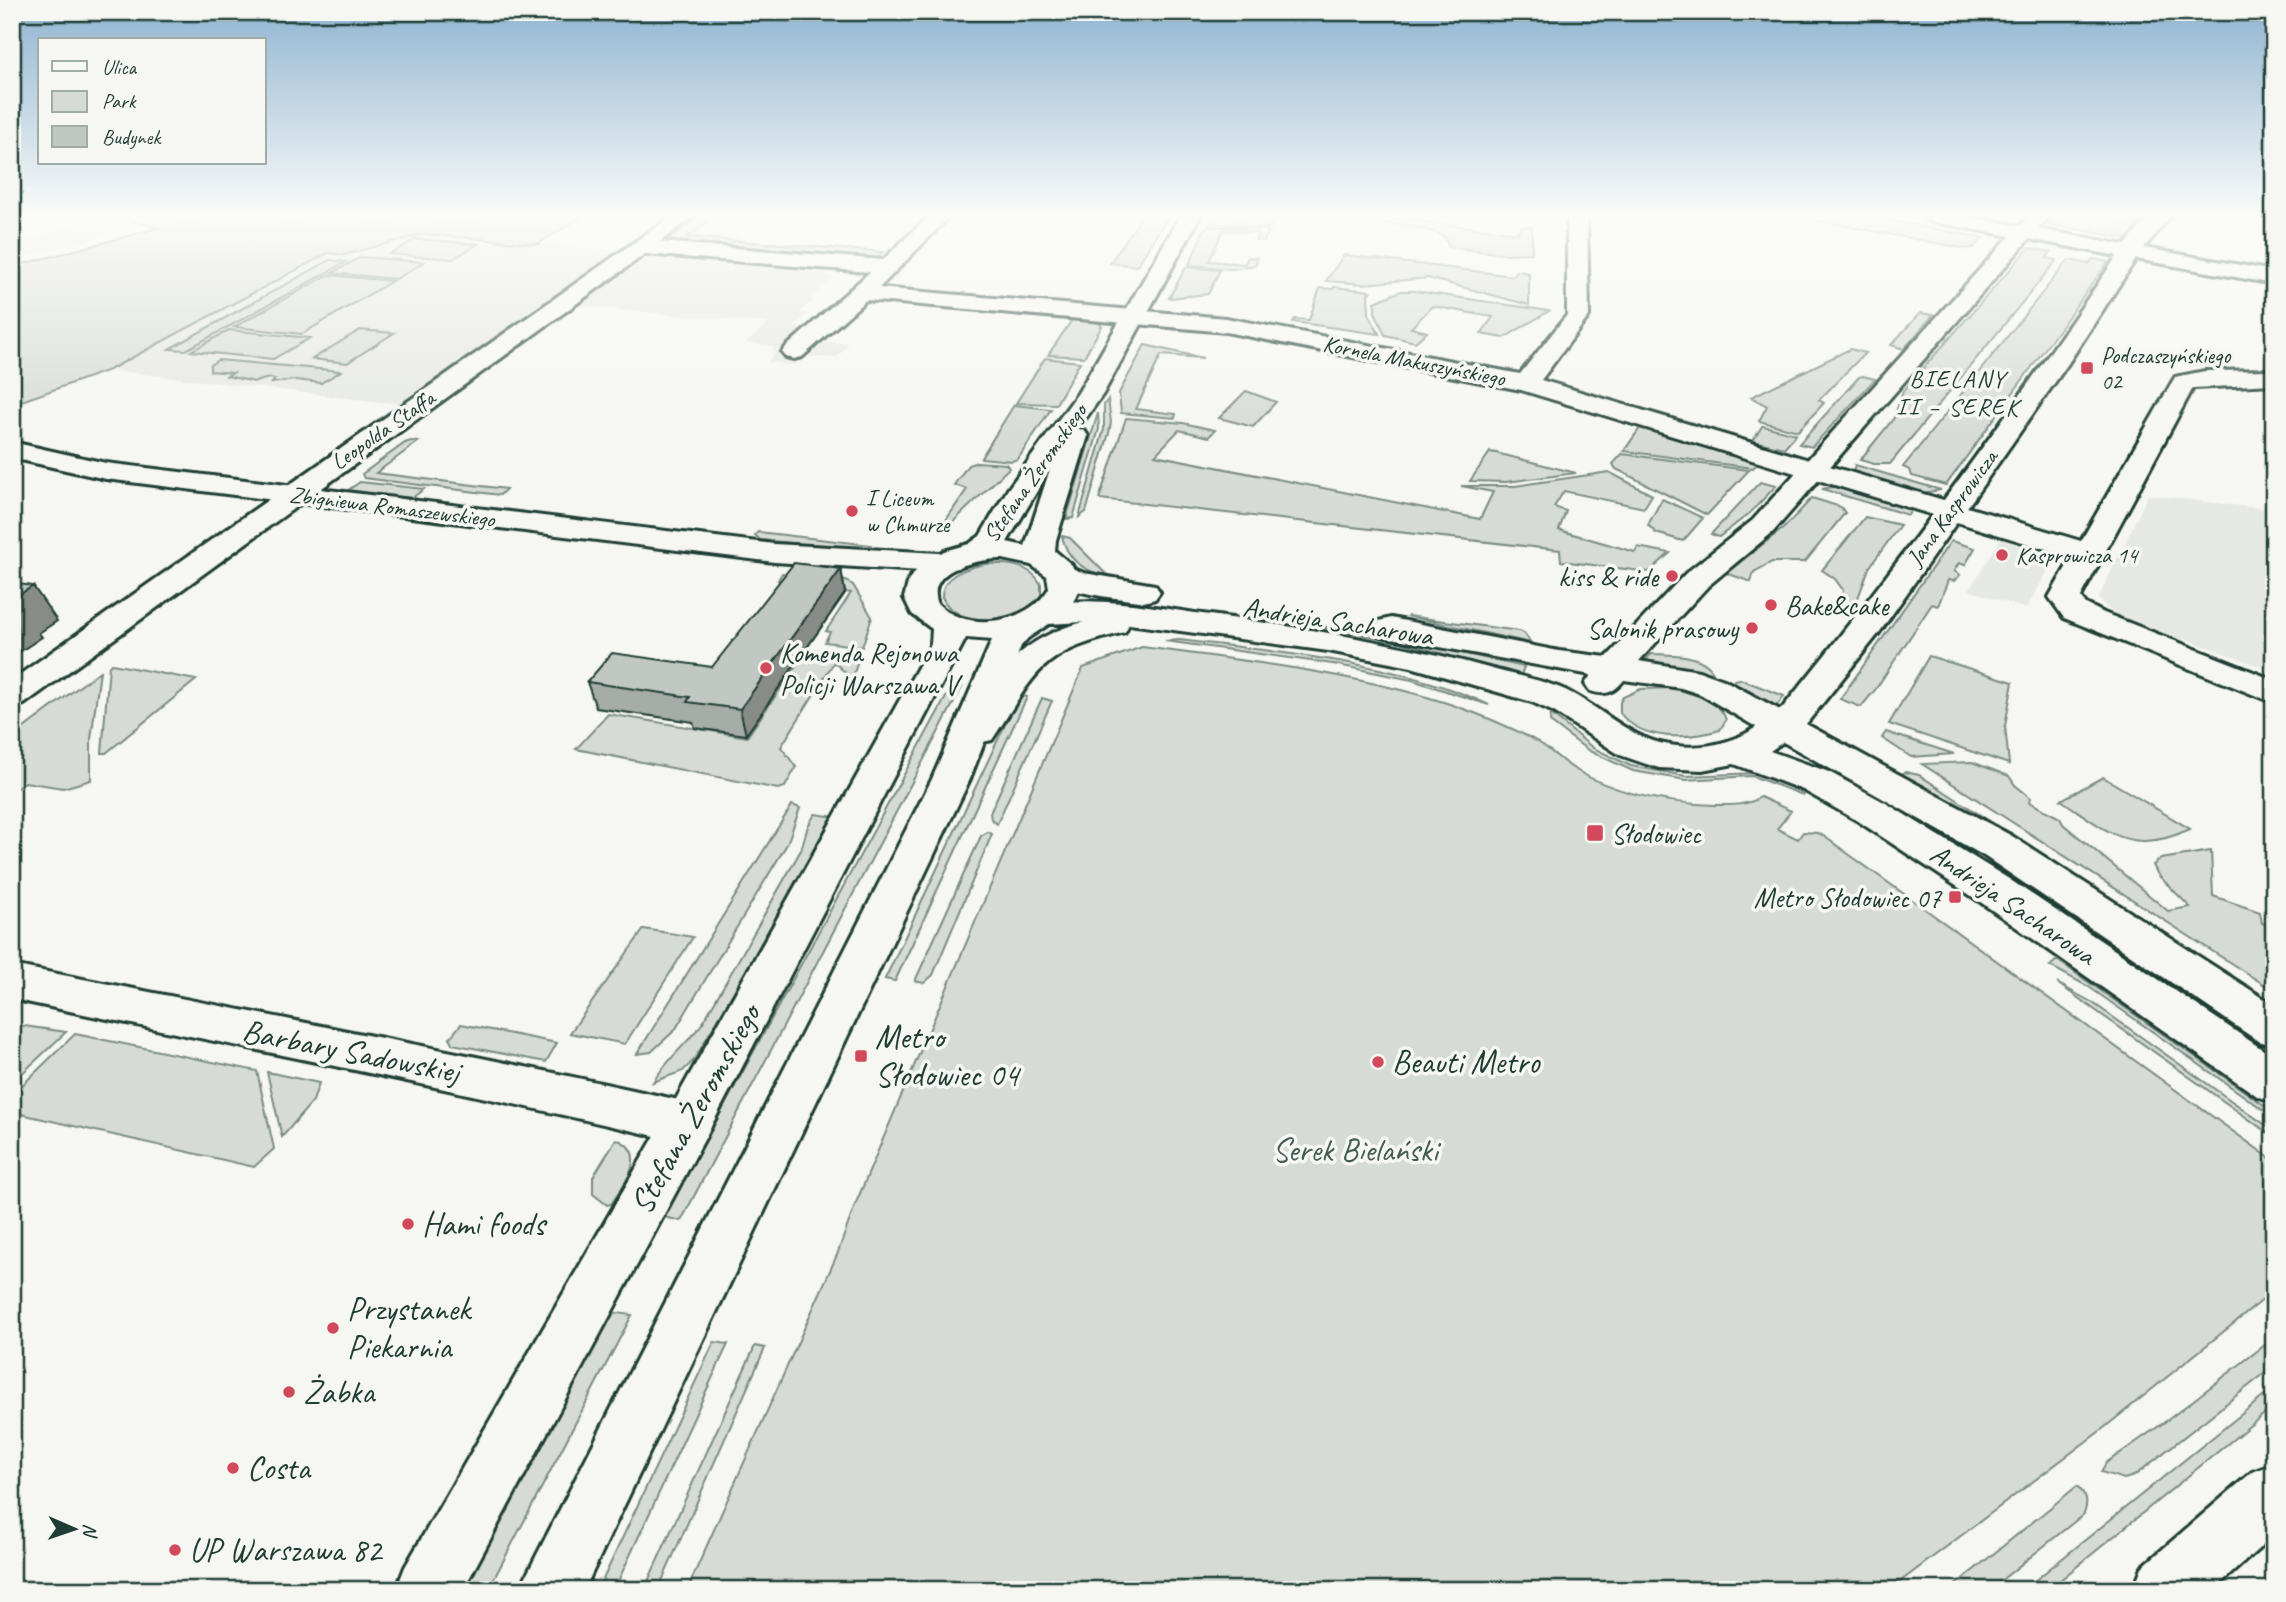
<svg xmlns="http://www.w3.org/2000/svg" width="2286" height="1602" font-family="Caveat,sans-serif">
<rect width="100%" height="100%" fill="#f6f6f2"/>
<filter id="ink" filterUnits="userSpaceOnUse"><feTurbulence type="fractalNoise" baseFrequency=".0143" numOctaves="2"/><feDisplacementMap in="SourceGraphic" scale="14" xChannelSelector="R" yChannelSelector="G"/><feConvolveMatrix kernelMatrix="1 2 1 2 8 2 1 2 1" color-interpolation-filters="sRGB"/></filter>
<g filter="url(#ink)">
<path fill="#e6e8e4" d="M90,220L130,229L12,260V245Z
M423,234L619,251L399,404L109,370L328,253L344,255Z
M661,256L824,270L832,279L809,299L814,300L800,312L808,313L795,326L828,342L848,344L836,358L802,356L794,365L767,362L775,354L772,346L746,343L769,323L576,306L641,260Z
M2148,495L2274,510V665L2265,668L2186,639L2183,641L2117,616L2098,599Z
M2001,539L2056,556L2026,609L1969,590Z"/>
<path fill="#d6dbd6" stroke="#7a8c85" stroke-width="2" d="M121,215H584L538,244L423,234L344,255L328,253L109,370L19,402L12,399V267L158,228L117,216Z
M1143,215H1169L1137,266L1110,263Z
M1213,215L1265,220L1268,215H1277L1270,228L1211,223Z
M1313,215H1369L1518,233L1521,226L1532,227V253L1504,254L1449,247C1448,245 1446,239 1444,237C1430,224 1335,219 1312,217Z
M1787,215H1860L1983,238L1973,248L1968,249Z
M2053,215H2145L2128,238L2045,224Z
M696,219L710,220L688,237L883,252L875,260L676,244L667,241Z
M1209,226L1267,230L1269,231L1264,241L1255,240L1258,233L1223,230L1209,261L1245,264L1248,257L1257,258L1256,265L1232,269L1189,265L1205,228Z
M416,239H417L478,244L453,259L390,254Z
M2029,248L2051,252L2047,258L2057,260L1890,464H1874L1860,460L1894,418L1903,391Z
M1344,255L1513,276L1517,271L1529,273V305L1428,278L1363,284L1326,281Z
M361,257L424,262L396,279L332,273Z
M2093,259L2108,262L1946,485L1912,476L1910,470L1903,467L2067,262L2069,260L2089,264Z
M330,260L346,262L186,350L169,349Z
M1186,267L1220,270L1208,294L1169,298Z
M328,275L392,281L302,334L234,327Z
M1334,287L1371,291L1368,294L1369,314L1379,334L1293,322L1295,319L1309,320L1320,288L1333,289Z
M1401,291H1415L1549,311L1504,338L1481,334L1493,317L1432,306L1411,328L1427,332L1415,342L1385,335L1375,312V302Z
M1920,313L1933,315L1904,349L1891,345Z
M1076,319L1095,320L1102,326L1084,357L1048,355L1072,320Z
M229,330L310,338L273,359L191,351Z
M360,330L394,333L347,363L312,359Z
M1145,345L1203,358L1161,355L1136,409L1176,414L1175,418L1121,413L1119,393Z
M1850,349L1865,353L1819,400L1824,403L1798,431L1759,421L1767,406L1751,397Z
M1045,358L1080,362L1056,404L1016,403Z
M218,360L341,371L321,383L295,380L272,383L275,379L269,378L255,382L227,376L233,373L210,371V365Z
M1863,376L1875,379L1812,447L1799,444L1859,377Z
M1246,391L1276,402L1253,427L1219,418Z
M1108,399L1111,422L1109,433L1086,512L1079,517L1104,429V405Z
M1014,405L1051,409L1018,459L1012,461L981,458Z
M1098,413L1099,429L1073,518L1066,519Z
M1126,418L1183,423L1215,430L1209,437L1179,430L1155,455L1480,519L1493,492L1461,486H1515L1609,472L1652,495L1644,508L1564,491L1554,507L1566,511L1559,530L1635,552L1638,547L1670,553L1649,572L1561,561L1560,550L1099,499Z
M1762,426H1764L1796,434L1784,448L1753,441Z
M1640,428L1753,462L1758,463L1753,468L1624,451Z
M411,441L418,442L376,473L506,489L500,495L364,478L362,474L405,443Z
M1490,452L1496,453L1576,473L1506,482L1470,481Z
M1622,454L1630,455L1749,470L1707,515L1616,469L1613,464Z
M977,462L1006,464L1009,468L955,520L940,529L967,489L954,485L968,465Z
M1855,465L1941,490L1921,493L1862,477L1853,472Z
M360,482L424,489L412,498L348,490Z
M1760,482L1776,486L1750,513L1719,537L1711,534Z
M1832,487L1849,488L1908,507L1910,512L1908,515L1822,489Z
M1812,498L1841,507L1845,513L1805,562H1772L1754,572L1751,582L1726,573L1785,527Z
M1662,499L1703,518L1683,541L1656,533L1648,525Z
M1865,517L1900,525L1869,568L1851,617L1829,609L1842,598L1843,590L1835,579L1822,570Z
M758,532L871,545L868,550L760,540L755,535Z
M1062,536L1070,538L1108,576C1085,572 1067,560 1062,536Z
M1951,541L1975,548L1965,565L1959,563L1954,571L1960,575L1954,581L1948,580L1938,606L1932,604L1875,690L1861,707L1840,699Z
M985,564C1006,563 1030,564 1041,584V595C1024,622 956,631 942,597C942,575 966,568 985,564Z
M782,573L846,581L853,585L872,617L862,647L825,642L830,632L826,631L851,593L778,580Z
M1407,616L1519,631L1524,633L1531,643Z
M1294,622L1382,635L1524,667L1521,675L1400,642Z
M1180,640C1283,653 1394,661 1489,705L1412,680L1333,664L1165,641Z
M1142,647C1246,661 1350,672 1450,704C1479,714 1511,727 1538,742C1551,750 1562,762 1576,770C1617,795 1667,803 1714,805C1727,805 1749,806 1760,797L1791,811L1777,829L1798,839L1803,832L1818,833L1825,837L2274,1161V1291L2100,1431L1889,1590H687L837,1255L855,1205L1083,668Z
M815,650L860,655L852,679L834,662L781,747L796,767L785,787L778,789L576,749L608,714L747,737L806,652L813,653Z
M1651,654C1671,655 1702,653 1713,672L1705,673L1643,663Z
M1929,656L2013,682L2005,726L2009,764L1889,724Z
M112,664L196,680L106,753H102L109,666Z
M100,671L91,739V780L63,788L25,782L12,792V737Z
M1740,679L1784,696L1772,712L1733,687L1734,680Z
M952,686L962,687L681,1221L664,1217Z
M1673,688C1691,694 1721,700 1726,720L1720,730C1689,739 1642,742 1620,713V702L1623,697L1641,689Z
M1019,695L1027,697L895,981L885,979Z
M1042,698L1052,701L997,824L991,819L990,813Z
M1551,714L1593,748L1631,766L1686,776L1758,773L1806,791L1803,795L1752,776L1686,780L1633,771L1589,751L1550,722Z
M1886,732L1954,754L1911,757L1882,738Z
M1972,762L2009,776L2015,785L2031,798L2029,802L2060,818L2063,824L2168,911L2190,907L2158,875L2153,865L2161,859L2211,851L2213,896L2260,912L2262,923L2274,927V991L1922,764Z
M1905,772L1919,775L2020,841L2018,842L1900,775Z
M2103,777L2190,829C2131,857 2109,832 2061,800Z
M792,805L800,808L787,844L675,1030L651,1052L637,1054Z
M815,814L836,817L694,1060L683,1071L653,1082C667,1060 686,1044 702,1024L801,850L808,826Z
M988,832L992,834L933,975L924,983L915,981L981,836Z
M644,929L693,937L625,1044L570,1033Z
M2057,960L2274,1112V1117L2089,987L2050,966Z
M2057,983L2093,1003L2274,1131V1137Z
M461,1024L557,1043L546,1062L452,1044L450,1038Z
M17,1025L66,1032L12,1083V1026Z
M75,1034L257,1071L274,1149L254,1167L12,1112V1095Z
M267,1072L319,1083L313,1101L282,1137Z
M616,1139C650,1152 625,1184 611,1204L607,1205L593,1194V1177Z
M610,1312L632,1315L488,1590H462Z
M2274,1338V1366L2134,1476L2124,1479L2101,1472L2106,1463L2169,1419Z
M714,1342L728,1344L614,1590H598Z
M755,1346L765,1348L658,1590H644Z
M2274,1388V1406L2048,1590H2023Z
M2077,1486C2086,1495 2089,1501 2084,1514L1989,1590H1949Z"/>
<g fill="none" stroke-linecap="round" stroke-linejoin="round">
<g stroke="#1f3d34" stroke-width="6">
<path id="minor" d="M673,215H695L660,242L883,260L930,215H951L879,288L1226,318L1520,374L1567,315V215H1587L1589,316L1541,380L2081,541L2175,377L2205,371L2274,370V384L2193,388L2081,597L2086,604L2104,613L2274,680V703L2064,618L2049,597L2072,557L1521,390L1226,332L866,300L802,357L794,359L786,357L782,352L786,347L870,272L645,254L24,704L12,707V680Z
M12,965C238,1010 464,1052 688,1102L705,1108L712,1123L705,1138L688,1144C464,1090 238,1047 12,999Z"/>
</g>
<g stroke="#1f3d34" stroke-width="6">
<path id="tertiary" d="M1919,215H1960L2020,226L2030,215H2050L2038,229L2125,245L2151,215H2171L2144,248L2274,271V284L2136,259L2067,365L1879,633L1806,724L2012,836L2274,1005V1046L2258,1041L1984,856L1783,742L1770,751L1829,772L1886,803L2009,879L2274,1057V1102L2257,1096L1979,901L1858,821L1803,790L1734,764L1702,770L1659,768L1646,764L1620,755L1554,712L1532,702L1411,667L1328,651L1129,624L1125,632C1038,653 1038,670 992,740L979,743L966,740L961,732C994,677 1018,638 1084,622L1048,624L1037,621L1032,614L1037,607C1092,593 1155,608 1210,615C1306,628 1399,643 1492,669C1514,675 1537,679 1558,687C1594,701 1623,734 1660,743C1691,751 1731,746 1756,727L1700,694L1681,688L1624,680C1613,693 1606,696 1590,691L1585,684L1591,675L1391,638L1379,635L1375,628L1379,621L1391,618L1559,651L1607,657L1686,573L1753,520L2010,236L1929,221ZM2029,239L2117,256C2012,410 1902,561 1784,706L1780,710L1724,680L1699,671L1639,661L1708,586L1773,532Z
M12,442L106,463L774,544L958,554L962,561L958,568L921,571L774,562L106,479L12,458Z
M1062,564L1084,573L1155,585L1160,592L1155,599L1144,602C1117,597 1063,596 1046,573L1051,566Z"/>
</g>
<g stroke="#1f3d34" stroke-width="6">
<path id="secondary" d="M1181,215H1201L1103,394L1078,429L1084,430L1088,436L1056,540L1055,551L1072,565L1081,588L1067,612L1028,638L1021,646L970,779L584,1590H519L932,779L992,640L966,638L705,1138L463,1590H396L405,1567L671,1108L931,644L932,629L912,614L904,598L909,579L922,564L944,551L969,544L980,536L1008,489L1078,393ZM1050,469L1025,546L1007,542ZM1003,559L1031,565L1047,576L1049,588C1029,624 967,633 938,604C924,568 980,559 1003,559Z
M2274,1464V1535L2213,1590H2133L2142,1567L2252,1472Z"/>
</g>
<use href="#minor" fill="#f6f6f2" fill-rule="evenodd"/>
<use href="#tertiary" fill="#f6f6f2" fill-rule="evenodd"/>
<use href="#secondary" fill="#f6f6f2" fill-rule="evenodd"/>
</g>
<path fill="#a6aca8" stroke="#1f3d34" stroke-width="2" d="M841,569L845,593L746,735L695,728L693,722L596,708L587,682L712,667Z"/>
<path fill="#878c88" stroke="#1f3d34" stroke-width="2" d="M841,569L845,593L746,735L740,709Z
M33,586L57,621L39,633L42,637L12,657V599Z"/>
<path fill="#c1c8c3" stroke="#1f3d34" stroke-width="2" d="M794,563L841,569L740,709L687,702L690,697L587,682L612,653L712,667Z
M12,583L33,586L12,599Z"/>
</g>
<linearGradient id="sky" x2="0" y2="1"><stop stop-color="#8fb4d1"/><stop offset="0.49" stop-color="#fbfbf9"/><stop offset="1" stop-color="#fbfbf9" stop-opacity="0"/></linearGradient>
<rect width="2286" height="439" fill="url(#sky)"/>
<g fill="#d1495b" stroke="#f6f6f2" stroke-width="2.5">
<rect x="2080" y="361" width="14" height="14" rx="3.5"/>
<circle cx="852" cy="511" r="7"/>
<circle cx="2002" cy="555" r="7"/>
<circle cx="1672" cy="576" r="7"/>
<circle cx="1771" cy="605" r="7"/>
<circle cx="1752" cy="628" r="7"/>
<circle cx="766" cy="668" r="7"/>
<rect x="1586" y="824" width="18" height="18" rx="3.5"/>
<rect x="1948" y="890" width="14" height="14" rx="3.5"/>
<rect x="854" y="1049" width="14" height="14" rx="3.5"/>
<circle cx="1378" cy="1062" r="7"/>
<circle cx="408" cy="1224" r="7"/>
<circle cx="333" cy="1328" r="7"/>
<circle cx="289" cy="1392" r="7"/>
<circle cx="233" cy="1468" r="7"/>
<circle cx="175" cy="1550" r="7"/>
</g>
<g text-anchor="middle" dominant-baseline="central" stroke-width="7" stroke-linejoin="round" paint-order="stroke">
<g font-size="23" fill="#1f3d34" stroke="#f6f6f2" text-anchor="start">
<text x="2101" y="355">Podczaszyńskiego<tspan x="2101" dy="26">02</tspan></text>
<text x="866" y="498">I Liceum<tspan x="866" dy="26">w Chmurze</tspan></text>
<text x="2016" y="555">Kasprowicza 14</text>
</g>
<g font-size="23" fill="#1f3d34" stroke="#f6f6f2">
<text transform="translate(1414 361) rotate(11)">Kornela Makuszyńskiego</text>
<text transform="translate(383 430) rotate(-35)">Leopolda Staffa</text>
<text transform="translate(1035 473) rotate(-55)">Stefana Żeromskiego</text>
<text transform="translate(392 507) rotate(7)">Zbigniewa Romaszewskiego</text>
<text transform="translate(1952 508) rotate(-54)">Jana Kasprowicza</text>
</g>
<g font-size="24" letter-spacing="2" fill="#1f3d34" stroke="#f6f6f2">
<text x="1958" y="379">BIELANY<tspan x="1958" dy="28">II – SEREK</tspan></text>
</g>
<g font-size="28" fill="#1f3d34" stroke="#f6f6f2" text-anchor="end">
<text x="1658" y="576">kiss &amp; ride</text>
<text x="1785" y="605" text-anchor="start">Bake&amp;cake</text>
<text x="1738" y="628">Salonik prasowy</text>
<text x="780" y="652" text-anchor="start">Komenda Rejonowa<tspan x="780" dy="32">Policji Warszawa V</tspan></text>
<text x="1611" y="833" text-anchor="start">Słodowiec</text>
<text x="1941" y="897">Metro Słodowiec 07</text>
</g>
<g font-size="28" fill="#1f3d34" stroke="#f6f6f2">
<text transform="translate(1338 621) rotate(9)">Andrieja Sacharowa</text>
<text transform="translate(2013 904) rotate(34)">Andrieja Sacharowa</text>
</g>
<g font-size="33" fill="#1f3d34" stroke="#f6f6f2" text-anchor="start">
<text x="875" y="1037">Metro<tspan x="875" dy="38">Słodowiec 04</tspan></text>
<text x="1392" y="1062">Beauti Metro</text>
<text x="422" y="1224">Hami foods</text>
<text x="347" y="1309">Przystanek<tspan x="347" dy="38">Piekarnia</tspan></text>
<text x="303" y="1392">Żabka</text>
<text x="247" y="1468">Costa</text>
<text x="189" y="1550">UP Warszawa 82</text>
</g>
<g font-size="33" fill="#1f3d34" stroke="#f6f6f2">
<text transform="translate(351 1051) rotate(11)">Barbary Sadowskiej</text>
<text transform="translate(695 1109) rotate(-61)">Stefana Żeromskiego</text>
</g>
<g font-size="33" fill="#445d54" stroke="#f6f6f2">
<text x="1355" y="1150">Serek Bielański</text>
</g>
</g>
<rect width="2286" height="1602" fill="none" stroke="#f6f6f2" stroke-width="42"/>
<rect x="21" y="21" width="2244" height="1560" fill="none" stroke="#1f3d34" stroke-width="2.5" filter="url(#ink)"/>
<rect x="38" y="38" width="228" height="126" fill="#f6f6f2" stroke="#a0aca6" stroke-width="2"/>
<rect x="52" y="61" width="35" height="10" fill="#f6f6f2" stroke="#a0aca6" stroke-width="2"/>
<text x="102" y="74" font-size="21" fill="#1f3d34">Ulica</text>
<rect x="52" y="91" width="35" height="21" fill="#d6dbd6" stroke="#a0aca6" stroke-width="2"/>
<text x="102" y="108" font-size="21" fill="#1f3d34">Park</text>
<rect x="52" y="126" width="35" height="21" fill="#c1c8c3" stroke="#a0aca6" stroke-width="2"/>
<text x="102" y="144" font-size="21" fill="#1f3d34">Budynek</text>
<g transform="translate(74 1529) rotate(92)" stroke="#f6f6f2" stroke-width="5" paint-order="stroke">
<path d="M0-5L12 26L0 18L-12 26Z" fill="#1f3d34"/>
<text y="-10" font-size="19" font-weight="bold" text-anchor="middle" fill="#1f3d34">N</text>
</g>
</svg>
